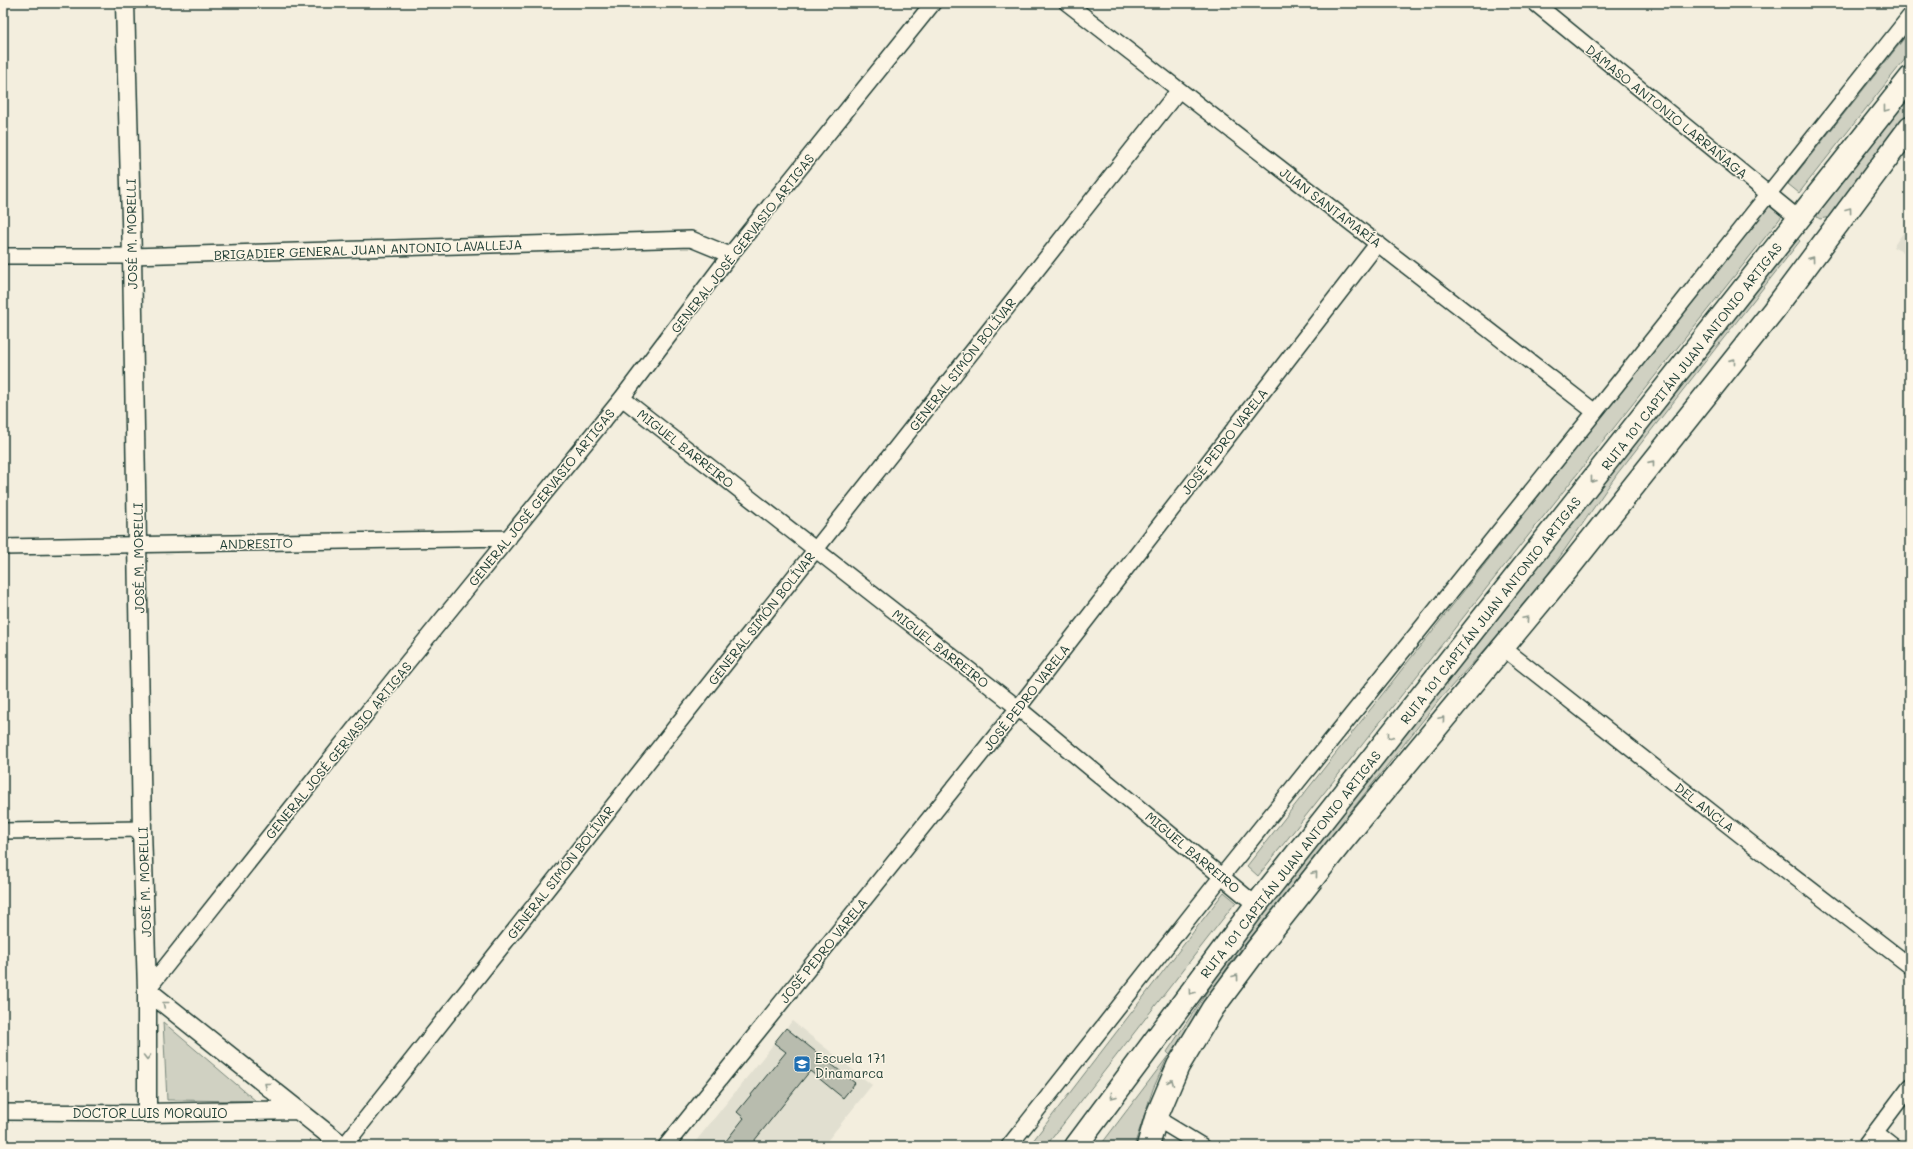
<svg xmlns="http://www.w3.org/2000/svg" width="1913" height="1149" font-family="Mali,sans-serif">
<rect width="100%" height="100%" fill="#f3eede"/>
<filter id="ink" filterUnits="userSpaceOnUse"><feTurbulence type="fractalNoise" baseFrequency=".025" numOctaves="2"/><feDisplacementMap in="SourceGraphic" scale="8" xChannelSelector="R" yChannelSelector="G"/><feConvolveMatrix kernelMatrix="1 2 1 2 8 2 1 2 1" color-interpolation-filters="sRGB"/></filter>
<g filter="url(#ink)">
<path fill="#e1dfd0" d="M1910,223V256L1893,247Z
M792,1021L872,1085L823,1146H692Z"/>
<path fill="#d0d1c2" stroke="#78877b" d="M1910,31V53L1799,193L1788,184Z
M1910,96V111L1830,217L1820,219L1817,217L1818,213Z
M1768,205L1782,216L1258,876L1247,866Z
M1797,238L1800,241L1617,474L1530,600L1440,699L1231,962L1170,1055L1167,1052L1228,960L1258,920Z
M1224,892L1236,902L1046,1146H1029Z
M163,1022L256,1101L167,1100Z
M1168,1056L1153,1089L1134,1146H1100Z"/>
<path fill="#b8bcae" stroke="#1f3d34" d="M786,1028L855,1083L843,1098L810,1071L750,1146H722L744,1118L737,1112L786,1052L774,1043Z"/>
<g fill="none" stroke-linecap="round" stroke-linejoin="round">
<g stroke="#1f3d34" stroke-width="18">
<path id="minor" d="M1067,3L1595,412
M1535,3L1799,219
M3,256H132L691,239L730,255
M622,398L1018,708L1256,905
M3,547L509,538
M1502,647L1752,844L1910,966
M3,831L142,829
M147,990L393,680L622,398L730,255L933,3
M3,1112L147,1113
M1156,1118L1202,1146
M1875,1132L1893,1146
M344,1146L1179,90
M666,1146L1018,708L1378,243
M1009,1146L1222,876L1595,412L1910,16
M1865,1146L1910,1086"/>
</g>
<g stroke="#1f3d34" stroke-width="21">
<path id="tertiary" d="M125,3L132,256L142,829L147,990V1113L297,1110
M147,990L343,1146"/>
</g>
<g stroke="#1f3d34" stroke-width="25">
<path id="trunk" d="M1076,1146L1256,905L1910,78
M1148,1146L1156,1118L1178,1066L1213,1008L1257,949L1340,844L1567,570L1773,311L1910,127"/>
</g>
<use href="#minor" stroke="#fcf5e5" stroke-width="15"/>
<use href="#tertiary" stroke="#fcf5e5" stroke-width="18"/>
<use href="#trunk" stroke="#fcf5e5" stroke-width="22"/>
</g>
<defs><path id="oneway-chevron" d="M-2-3.5L2.5 0L-2 3.5" fill="none" stroke-width="1.6" stroke-linecap="round" stroke-linejoin="round"/></defs>
<g stroke="#8e998c">
<use href="#oneway-chevron" transform="translate(1886 109) rotate(128)"/>
<use href="#oneway-chevron" transform="translate(1849 210) rotate(-53)"/>
<use href="#oneway-chevron" transform="translate(1812 259) rotate(-53)"/>
<use href="#oneway-chevron" transform="translate(1733 361) rotate(-51)"/>
<use href="#oneway-chevron" transform="translate(1652 463) rotate(-51)"/>
<use href="#oneway-chevron" transform="translate(1593 480) rotate(128)"/>
<use href="#oneway-chevron" transform="translate(1526 619) rotate(-49)"/>
<use href="#oneway-chevron" transform="translate(1442 719) rotate(-50)"/>
<use href="#oneway-chevron" transform="translate(1390 736) rotate(128)"/>
<use href="#oneway-chevron" transform="translate(1315 874) rotate(-51)"/>
<use href="#oneway-chevron" transform="translate(1236 977) rotate(-53)"/>
<use href="#oneway-chevron" transform="translate(1191 992) rotate(127)"/>
<use href="#oneway-chevron" transform="translate(165 1004) rotate(-141)"/>
<use href="#oneway-chevron" transform="translate(147 1057) rotate(90)"/>
<use href="#oneway-chevron" transform="translate(1171 1082) rotate(-67)"/>
<use href="#oneway-chevron" transform="translate(267 1085) rotate(-142)"/>
<use href="#oneway-chevron" transform="translate(1113 1096) rotate(127)"/>
</g>
</g>
<defs>
<g id="school-square" transform="scale(0.9)"><rect x="-9" y="-9" width="18" height="18" rx="4" fill="#1f6fb2" stroke="#fcf5e5"/><path d="M0-5L7-2L0 1L-7-2ZM-4 1L0 2.5L4 1V4Q0 6-4 4Z" fill="#fff"/></g>
</defs>
<g fill-rule="evenodd">
<use href="#school-square" x="802" y="1064"/>
</g>
<g text-anchor="middle" dominant-baseline="central" stroke-width="3" stroke-linejoin="round" paint-order="stroke">
<g font-size="13" fill="#1f3d34" stroke="#fcf5e5">
<text transform="translate(1667 111) rotate(39)">DÁMASO ANTONIO LARRAÑAGA</text>
<text transform="translate(1331 207) rotate(37)">JUAN SANTAMARÍA</text>
<text transform="translate(131 234) rotate(-91)">JOSÉ M. MORELLI</text>
<text transform="translate(742 243) rotate(-52)">GENERAL JOSÉ GERVASIO ARTIGAS</text>
<text transform="translate(368 249) rotate(-2)">BRIGADIER GENERAL JUAN ANTONIO LAVALLEJA</text>
<text transform="translate(1691 356) rotate(-52)">RUTA 101 CAPITÁN JUAN ANTONIO ARTIGAS</text>
<text transform="translate(962 364) rotate(-52)">GENERAL SIMÓN BOLÍVAR</text>
<text transform="translate(1224 441) rotate(-52)">JOSÉ PEDRO VARELA</text>
<text transform="translate(686 448) rotate(38)">MIGUEL BARREIRO</text>
<text transform="translate(541 497) rotate(-51)">GENERAL JOSÉ GERVASIO ARTIGAS</text>
<text transform="translate(256 543) rotate(-1)">ANDRESITO</text>
<text transform="translate(138 558) rotate(-91)">JOSÉ M. MORELLI</text>
<text transform="translate(1490 610) rotate(-52)">RUTA 101 CAPITÁN JUAN ANTONIO ARTIGAS</text>
<text transform="translate(761 618) rotate(-52)">GENERAL SIMÓN BOLÍVAR</text>
<text transform="translate(941 648) rotate(38)">MIGUEL BARREIRO</text>
<text transform="translate(1026 697) rotate(-52)">JOSÉ PEDRO VARELA</text>
<text transform="translate(338 750) rotate(-51)">GENERAL JOSÉ GERVASIO ARTIGAS</text>
<text transform="translate(1705 807) rotate(38)">DEL ANCLA</text>
<text transform="translate(1193 852) rotate(40)">MIGUEL BARREIRO</text>
<text transform="translate(1290 864) rotate(-52)">RUTA 101 CAPITÁN JUAN ANTONIO ARTIGAS</text>
<text transform="translate(560 872) rotate(-52)">GENERAL SIMÓN BOLÍVAR</text>
<text transform="translate(144 882) rotate(-92)">JOSÉ M. MORELLI</text>
<text transform="translate(823 950) rotate(-51)">JOSÉ PEDRO VARELA</text>
<text x="150" y="1112">DOCTOR LUIS MORQUIO</text>
</g>
<g font-size="13" fill="#1f3d34" stroke="#fcf5e5" text-anchor="start">
<text x="815" y="1057">Escuela 171<tspan x="815" dy="15">Dinamarca</tspan></text>
</g>
</g>
<rect width="1913" height="1149" fill="none" stroke="#fcf5e5" stroke-width="16"/>
<rect x="8" y="8" width="1897" height="1133" fill="none" stroke="#1f3d34" stroke-width="1.5" filter="url(#ink)"/>
</svg>
